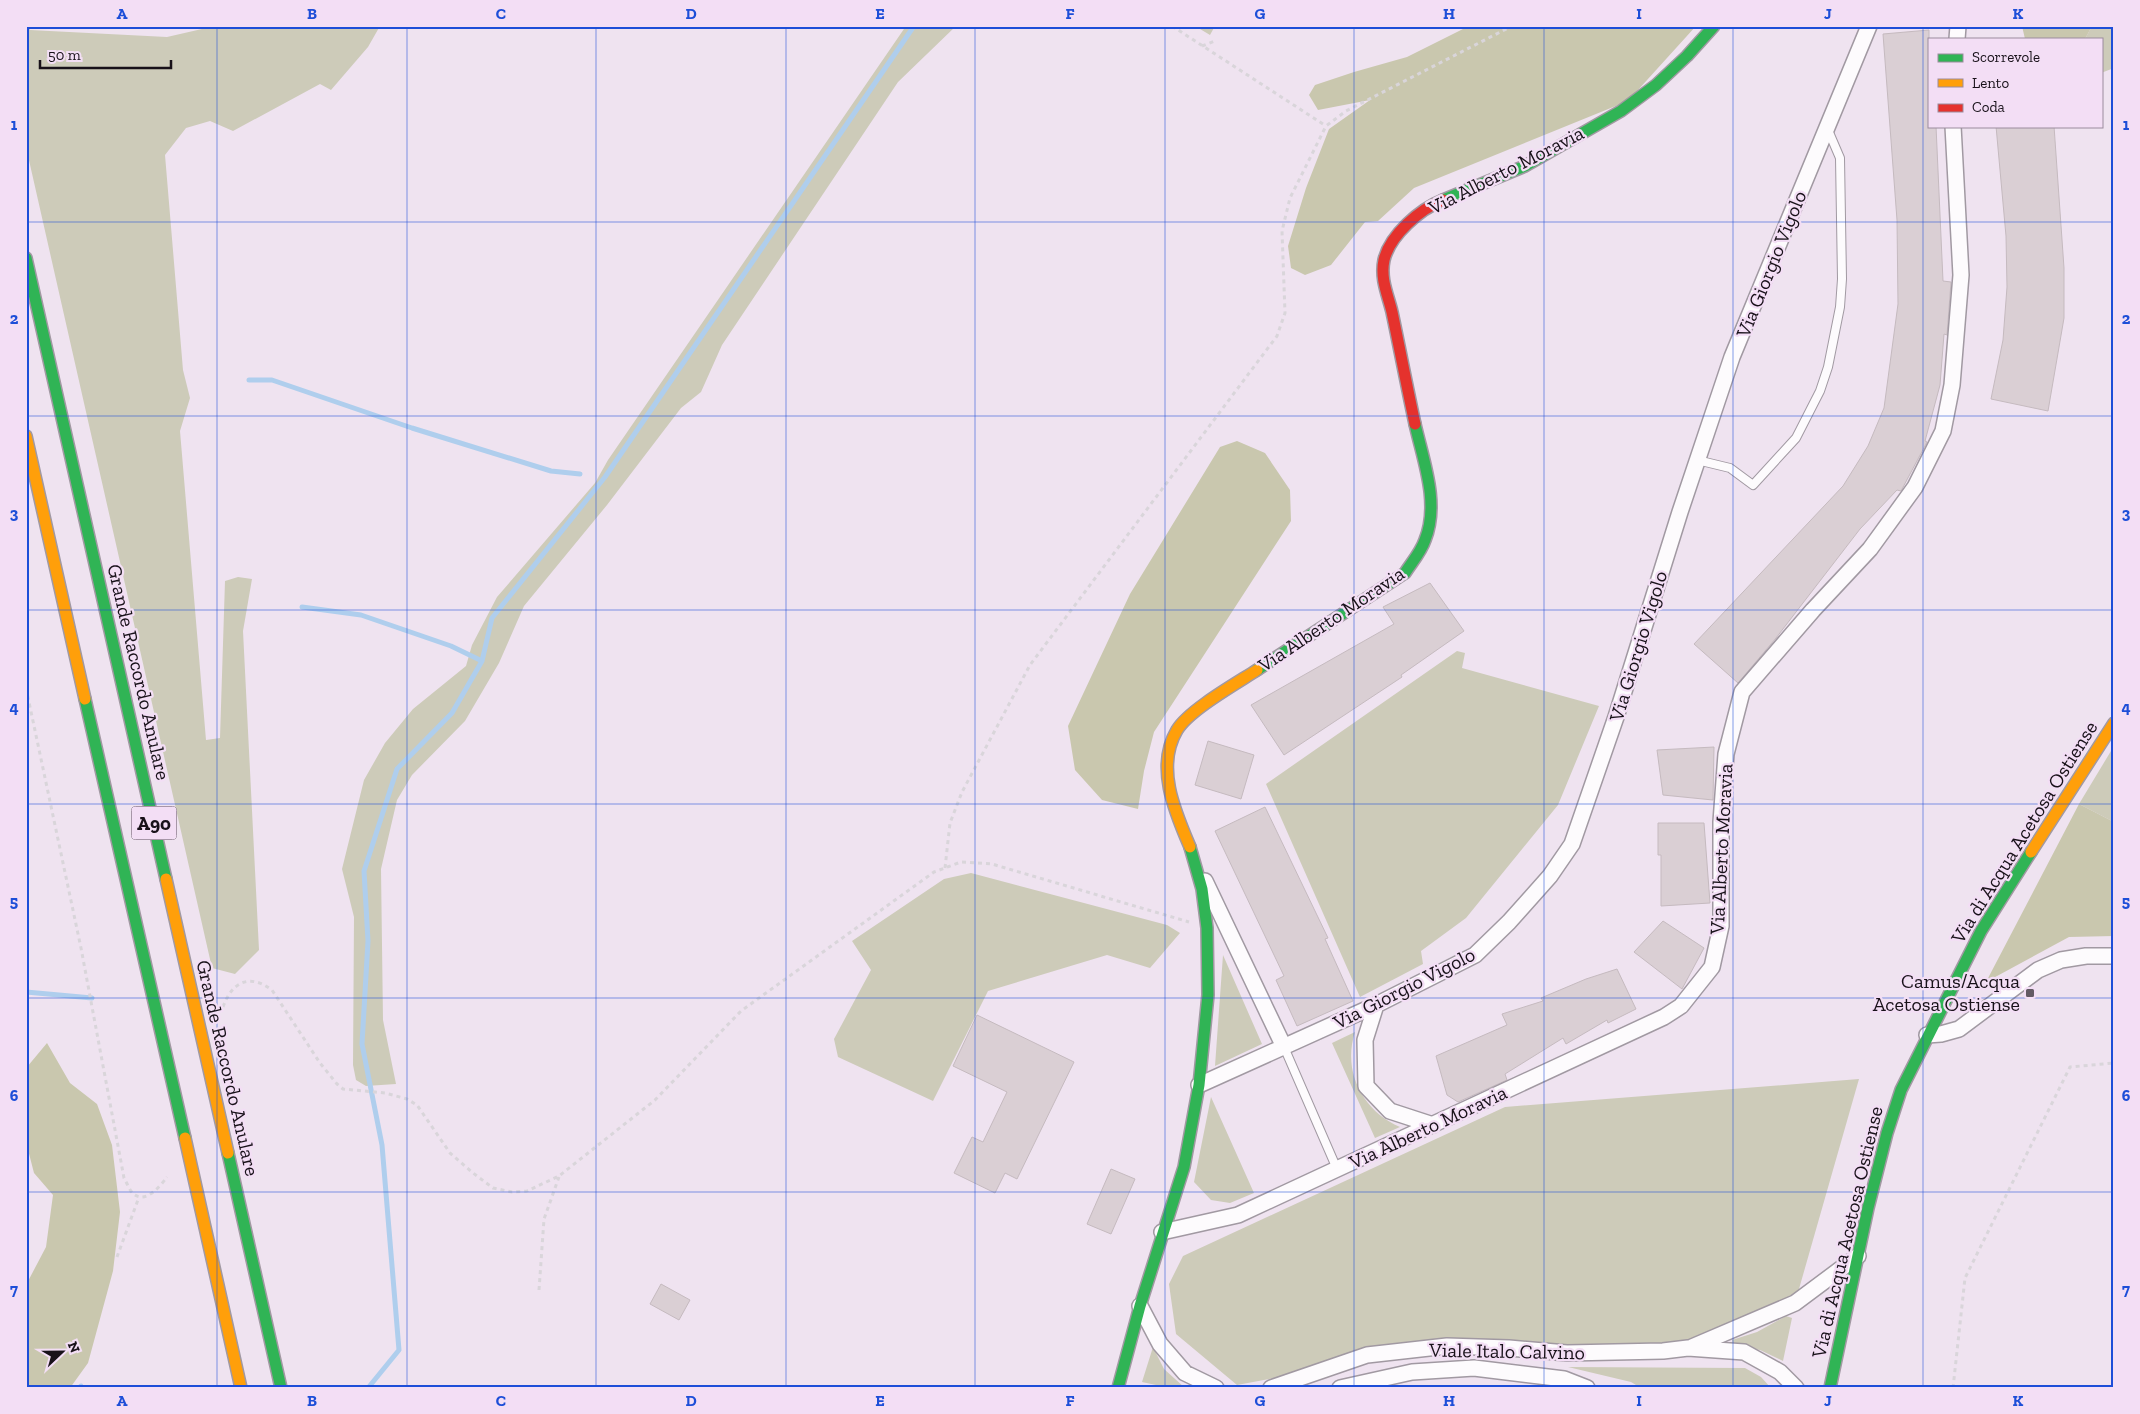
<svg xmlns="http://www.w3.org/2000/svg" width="2140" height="1414" font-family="'Zilla Slab',serif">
<rect width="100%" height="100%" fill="#efe3f0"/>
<path fill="#cdcbb9" d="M26,26H29L30,30L167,37L215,26H380L368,47L331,90L320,84L233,131L210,121L186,128L165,155L183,370L190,398L180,431L206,740L220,738L225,581L238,577L252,579L243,631L259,950L235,974L212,968L26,147Z
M906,26H956L898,82L722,345L701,392L681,408L607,505L524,606L499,663L465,721L412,775L397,800L381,869L383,1020L396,1084L366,1086L356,1080L353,1065L354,917L342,869L364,780L385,743L413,709L466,666L472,645L497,597L595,483L608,460Z
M1195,26H1215L1210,35Z
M2092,26H2114V68L2101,73V39H2085Z
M1457,651L1465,653L1462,668L1599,706L1558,805L1466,918L1421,951L1423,964L1360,997L1266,784Z
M2114,746V822L2079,804Z
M971,873L1167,925L1180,933L1150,968L1107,955L988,991L933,1101L838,1057L834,1039L871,970L852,941L944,879Z
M1223,955L1262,1044L1215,1066Z
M1355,1032C1342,1072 1363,1111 1400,1127L1375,1138L1332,1043Z
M1859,1079L1795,1303L1663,1351L1447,1346L1237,1385L1176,1334L1169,1284L1183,1256L1505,1107Z
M1211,1097L1254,1193L1230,1203L1211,1200L1194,1182Z
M1786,1316L1792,1318L1783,1361L1760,1350L1733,1346L1732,1340L1757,1332Z
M1153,1347L1164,1369L1184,1387L1170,1388L1142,1382Z
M1568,1367L1745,1368L1761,1377L1771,1388H1641L1631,1382Z"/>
<path fill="#c9c7ae" d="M1469,26H1696L1628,101L1414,188L1378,221L1365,222L1331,265L1305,275L1291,268L1288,246L1306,188L1329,129L1370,100L1318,110L1309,95L1315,85L1354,72L1407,57Z
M2022,26H2092L2085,39H2025Z
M1237,441L1265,453L1290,490L1291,521L1154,732L1144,771L1138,809L1102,800L1075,770L1068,726L1130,594L1220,447Z
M2079,804L2114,822V936L2069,937L1986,982Z
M47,1043L70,1083L97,1104L112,1145L120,1212L113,1271L88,1363L70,1388H26V1285L46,1247L53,1195L34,1173L26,1142L27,1067Z"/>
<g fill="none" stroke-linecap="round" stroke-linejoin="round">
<path stroke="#afceed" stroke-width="5" d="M249,380H272L412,428L551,471L580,474
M302,607L361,615L451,646L482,661
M26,992L92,998
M81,1386L82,1388
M368,1388L399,1350L382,1145L362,1044L368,941L364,871L397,769L452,713L482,661L492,618L605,477L914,26"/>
</g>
<path fill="#dacfd4" stroke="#c5babf" d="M1929,30V126H1936L1943,281L1951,282L1947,335L1944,334L1940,385L1925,441L1927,442L1901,491L1897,490L1860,529L1776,638L1738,683L1694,644L1843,486L1868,446L1884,408L1898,304L1897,220L1883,34Z
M1996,126H2054L2064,268V318L2048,411L1991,399L2003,340L2007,287L2006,236Z
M1430,583L1464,631L1401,675L1402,677L1284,755L1251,705L1394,624L1383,607Z
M1208,741L1254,755L1241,799L1195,785Z
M1714,747L1713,800L1663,795L1657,750Z
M1265,807L1328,938L1325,939L1353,1001L1297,1026L1276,980L1284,976L1215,831Z
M1658,823H1704L1710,903L1661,906V855H1658Z
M1663,921L1704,948L1682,989L1634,952Z
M1617,969L1636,1009L1608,1023L1607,1020L1566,1044L1563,1038L1505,1074L1507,1080L1458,1102L1447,1095L1436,1056L1507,1025L1502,1014L1543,1001L1541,998L1586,979Z
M977,1015L1074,1062L1017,1179L1005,1173L995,1193L954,1173L972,1137L983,1142L1007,1092L953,1066Z
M1111,1169L1135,1179L1111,1234L1087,1224Z
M661,1284L690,1300L679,1320L650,1304Z"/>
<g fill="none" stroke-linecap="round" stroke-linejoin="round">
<g stroke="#a199a2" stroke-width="10">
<path id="lane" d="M1697,460L1730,468L1753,485L1796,438L1820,391L1828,367L1840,307L1842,279L1840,158L1828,130
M1284,1047L1337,1169"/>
</g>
<g stroke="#a199a2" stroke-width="18">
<path id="street" d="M1957,39L1958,26
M1205,881L1284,1047
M1376,1005L1365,1040L1366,1086L1390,1111L1433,1125
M1927,1035L1941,1034L1959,1029L2038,970L2061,960L2086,956H2114
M1199,1085L1376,1005L1475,955L1509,922L1550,876L1572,844L1616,717L1680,512L1732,357L1869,26
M1162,1232L1238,1215L1664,1017L1681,1006L1712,967L1721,926V822L1726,754L1742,692L1813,610L1870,549L1915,487L1943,431L1952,385L1961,275L1953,126
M1140,1306L1160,1344L1185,1373L1216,1388
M1692,1347L1795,1303L1858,1256
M1271,1388L1367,1355L1447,1346L1509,1348L1567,1353L1663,1351L1688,1348L1744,1352L1780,1372L1796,1388
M1340,1388L1412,1372L1474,1368L1564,1379L1587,1388"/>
</g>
<g stroke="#a199a2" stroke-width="14">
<path id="fast" d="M1443,200L1525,166L1621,111L1656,85L1687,56L1714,26
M26,258L166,879
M1257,670L1405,573C1412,562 1421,552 1425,540C1440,503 1423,460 1415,424
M85,699L185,1138
M228,1153L281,1388
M1118,1388L1140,1306L1184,1167L1199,1085L1208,995L1207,928L1202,889L1190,847
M1830,1388L1868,1208L1887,1133L1901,1090L1981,931L2031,852"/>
</g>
<g stroke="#a199a2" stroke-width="14">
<path id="slow" d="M26,436L85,699
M1190,847C1175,812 1155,767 1177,730C1189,710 1237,683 1257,670
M2031,852L2114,723
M166,879L228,1153
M185,1138L241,1388"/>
</g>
<g stroke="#a199a2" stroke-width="14">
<path id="jam" d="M1415,424C1407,387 1400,350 1392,312C1388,295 1380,279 1384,260C1390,235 1420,209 1443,200"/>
</g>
<path stroke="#d9d5da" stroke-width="3" stroke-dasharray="4 4" stroke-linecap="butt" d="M1172,26L1326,126
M1202,46L1215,41
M26,688L81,948L124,1178C127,1183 130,1192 135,1195C147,1203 161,1185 167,1177
M945,868L950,823L962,792L1030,665L1277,336L1285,313L1282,231L1290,198L1326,126L1346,111L1512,26
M223,1007C232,982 249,973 272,990L320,1063L337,1084L343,1089L385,1093L407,1099L417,1105L450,1153L473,1173L493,1188L512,1192L527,1191L559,1176L655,1100L741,1011L934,872L961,862L992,864L1189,922
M117,1257L139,1197
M539,1290L544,1219L559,1177
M1953,1388L1965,1278L2070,1067L2114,1063"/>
<use href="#lane" stroke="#fdfbfd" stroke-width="8"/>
<use href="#street" stroke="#fdfbfd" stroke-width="15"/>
<use href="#fast" stroke="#30b455" stroke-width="11"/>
<use href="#slow" stroke="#ff9f0a" stroke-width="11"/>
<use href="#jam" stroke="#e5322d" stroke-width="11"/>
</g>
<path fill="none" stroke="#1d4ed8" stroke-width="1" stroke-opacity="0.55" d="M217,26V1388M407,26V1388M596,26V1388M786,26V1388M975,26V1388M1165,26V1388M1354,26V1388M1544,26V1388M1733,26V1388M1923,26V1388M26,222H2114M26,416H2114M26,610H2114M26,804H2114M26,998H2114M26,1192H2114"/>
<rect fill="#635a64" stroke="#f3def5" stroke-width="2" x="2025" y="988" width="10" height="10" rx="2.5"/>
<g text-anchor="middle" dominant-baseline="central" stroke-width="4.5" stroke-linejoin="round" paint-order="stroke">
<rect fill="#f3def5" stroke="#5a4e5b" stroke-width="1" x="131.5" y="806.5" width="45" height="33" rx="4"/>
<g font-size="19" font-weight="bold" fill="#181119">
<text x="154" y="823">A90</text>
</g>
<g font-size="20" fill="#181119" stroke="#f3def5">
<text transform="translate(1506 170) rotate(-27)">Via Alberto Moravia</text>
<text transform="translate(1771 264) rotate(-68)">Via Giorgio Vigolo</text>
<text transform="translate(1331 619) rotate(-34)">Via Alberto Moravia</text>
<text transform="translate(1638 646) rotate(-73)">Via Giorgio Vigolo</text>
<text transform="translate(139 672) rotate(77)">Grande Raccordo Anulare</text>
<text transform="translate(2024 832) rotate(-58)">Via di Acqua Acetosa Ostiense</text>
<text transform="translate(1721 849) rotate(-87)">Via Alberto Moravia</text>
<text transform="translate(1404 988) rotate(-27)">Via Giorgio Vigolo</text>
<text transform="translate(228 1068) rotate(77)">Grande Raccordo Anulare</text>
<text transform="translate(1428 1127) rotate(-25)">Via Alberto Moravia</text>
<text transform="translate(1847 1232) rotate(-77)">Via di Acqua Acetosa Ostiense</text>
<text transform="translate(1507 1351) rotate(1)">Viale Italo Calvino</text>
</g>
<g font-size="20" fill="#181119" stroke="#f3def5" text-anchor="end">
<text x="2020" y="981">Camus/Acqua<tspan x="2020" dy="23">Acetosa Ostiense</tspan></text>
</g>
</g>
<rect width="2140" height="1414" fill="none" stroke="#f3def5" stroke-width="55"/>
<rect x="1928" y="38" width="175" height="90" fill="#f3def5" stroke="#9b8c9d"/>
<rect x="1938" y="54" width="25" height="8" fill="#30b455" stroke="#9b8c9d"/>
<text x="1972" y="62" font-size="15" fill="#181119">Scorrevole</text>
<rect x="1938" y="79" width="25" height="8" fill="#ff9f0a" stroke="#9b8c9d"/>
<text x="1972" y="88" font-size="15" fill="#181119">Lento</text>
<rect x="1938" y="104" width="25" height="8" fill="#e5322d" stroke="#9b8c9d"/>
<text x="1972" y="112" font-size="15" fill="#181119">Coda</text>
<g transform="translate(62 1352) rotate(68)" stroke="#f3def5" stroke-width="4" paint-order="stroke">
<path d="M0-4L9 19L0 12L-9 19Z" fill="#181119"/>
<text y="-8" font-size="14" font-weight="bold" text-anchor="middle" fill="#181119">N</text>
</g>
<path d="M40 60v8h131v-8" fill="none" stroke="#181119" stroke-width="2.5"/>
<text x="48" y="60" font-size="15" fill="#181119" stroke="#f3def5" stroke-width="4" paint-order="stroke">50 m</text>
<rect x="28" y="28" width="2084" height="1358" fill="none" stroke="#1d4ed8" stroke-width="2"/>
<g font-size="16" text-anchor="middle" font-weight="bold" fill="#1d4ed8">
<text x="122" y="19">A</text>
<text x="312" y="19">B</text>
<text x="501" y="19">C</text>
<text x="691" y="19">D</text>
<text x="880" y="19">E</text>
<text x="1070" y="19">F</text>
<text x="1260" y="19">G</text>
<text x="1449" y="19">H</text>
<text x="1639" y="19">I</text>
<text x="1828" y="19">J</text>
<text x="2018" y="19">K</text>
<text x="14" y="130">1</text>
<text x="2126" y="130">1</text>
<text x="14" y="324">2</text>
<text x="2126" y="324">2</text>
<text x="14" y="519">3</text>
<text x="2126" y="519">3</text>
<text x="14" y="713">4</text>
<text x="2126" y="713">4</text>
<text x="14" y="907">5</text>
<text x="2126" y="907">5</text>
<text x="14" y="1101">6</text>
<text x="2126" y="1101">6</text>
<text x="14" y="1295">7</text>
<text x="2126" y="1295">7</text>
<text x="122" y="1406">A</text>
<text x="312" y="1406">B</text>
<text x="501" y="1406">C</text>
<text x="691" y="1406">D</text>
<text x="880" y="1406">E</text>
<text x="1070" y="1406">F</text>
<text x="1260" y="1406">G</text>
<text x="1449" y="1406">H</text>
<text x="1639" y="1406">I</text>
<text x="1828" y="1406">J</text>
<text x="2018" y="1406">K</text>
</g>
</svg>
